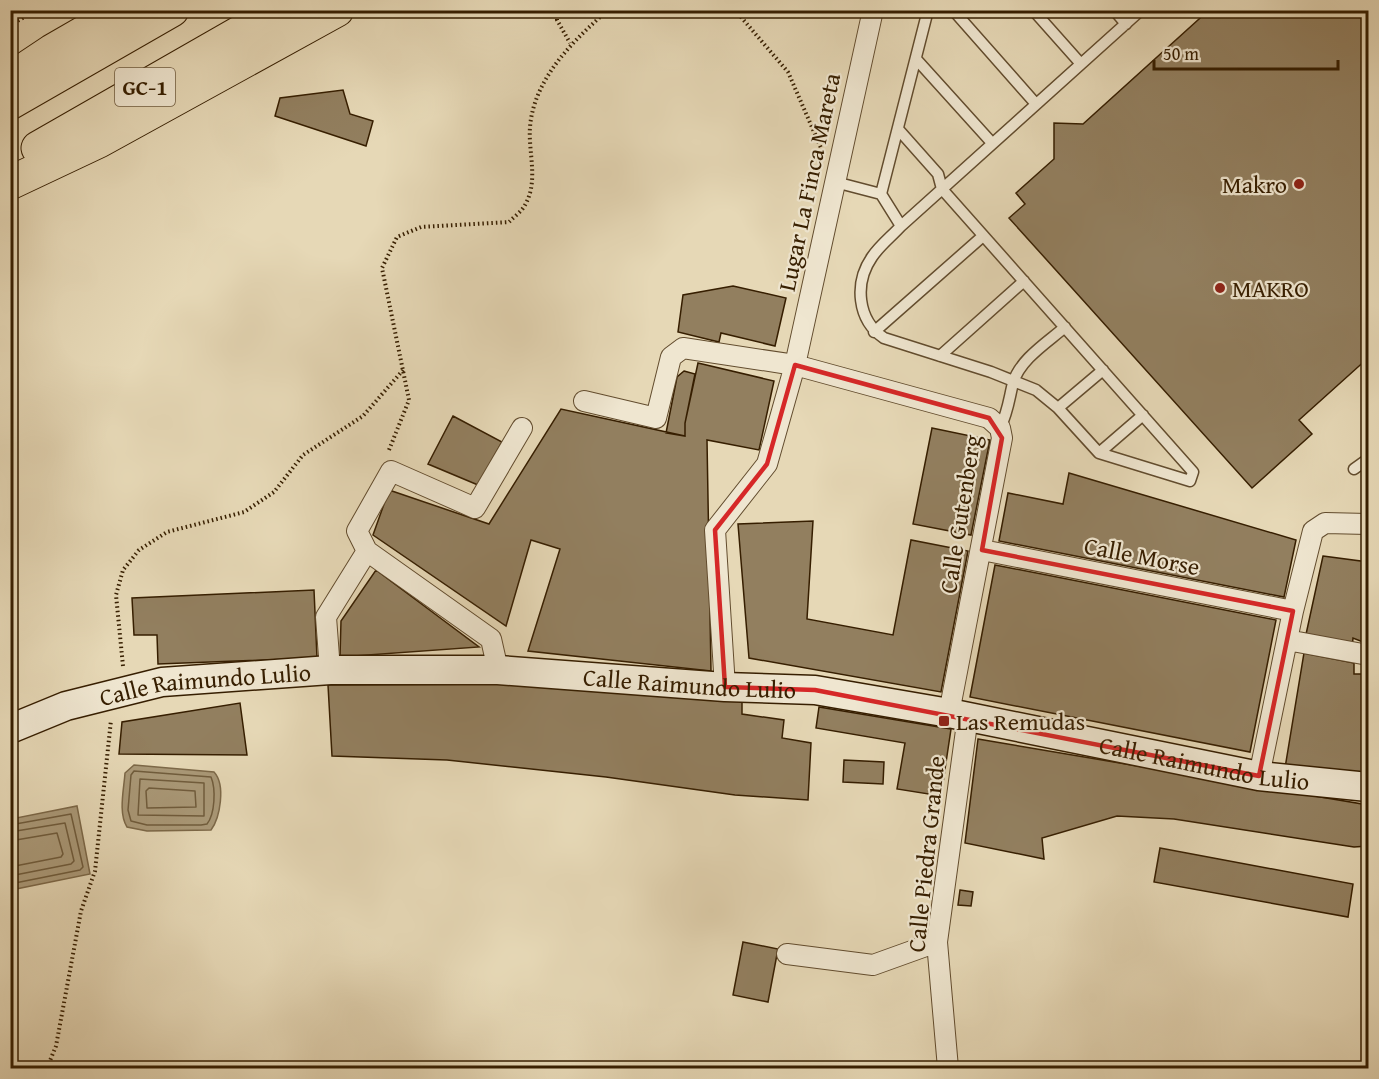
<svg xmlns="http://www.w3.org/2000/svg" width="1379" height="1079" font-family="'Gentium Book Plus',serif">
<rect width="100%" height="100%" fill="#e6d8b6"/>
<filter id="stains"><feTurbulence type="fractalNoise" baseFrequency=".00333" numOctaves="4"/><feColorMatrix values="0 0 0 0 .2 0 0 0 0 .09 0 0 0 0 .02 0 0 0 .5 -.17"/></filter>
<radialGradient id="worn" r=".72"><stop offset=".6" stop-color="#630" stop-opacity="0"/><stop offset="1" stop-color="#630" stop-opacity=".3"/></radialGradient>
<path fill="#aa9978" stroke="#7c6848" stroke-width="1.5" d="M134,765L214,772C226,785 220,818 211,830L147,831L127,827C118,813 124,789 125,773Z
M77,806L90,874L11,890V819Z"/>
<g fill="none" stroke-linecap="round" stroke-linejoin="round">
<path stroke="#705c3c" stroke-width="1.5" d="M134,771L211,777C216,789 215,814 207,824L201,825H147L131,821L128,810L131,775Z
M140,779L204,783V816L138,815Z
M149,788L195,791L196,807L147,808L146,791Z
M10,825L71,814L83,867L80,870L10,884
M10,832L65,823L74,861L71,864L10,876
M10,841L57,833L63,854L61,857L10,867"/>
</g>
<path fill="#927f5f" stroke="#361e00" stroke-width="1.5" d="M1209,10H1354L1368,27V358L1299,420L1312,434L1252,488L1009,218L1025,204L1016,193L1054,159V123L1083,124Z
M343,90L350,114L373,121L366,146L275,116L280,98Z
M733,286L786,298L775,346L721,333L719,342L678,332L683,295Z
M698,363L774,381L759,450L707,440L711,671L528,651L560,549L531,540L506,626L373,535L389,490L489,524L561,409L685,436V423Z
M684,371L695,374L685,423V436L666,433L677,377Z
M453,416L502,442L478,485L428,464Z
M932,428L990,440L971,535L913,524Z
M1069,473L1296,540L1284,597L999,541L1008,493L1063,504Z
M813,521L807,619L893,635L911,540L968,551L941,692L749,658L738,524Z
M1323,556L1368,562V622L1363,642L1353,638L1352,649L1305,639Z
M995,565L1276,620L1250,752L970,697Z
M376,570L479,647L340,657L341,621Z
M314,590L317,658L158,664L157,635H134L132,598Z
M1304,653L1354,663V674H1368V774L1285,768Z
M521,684L742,697V714L784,720L782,738L811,743L808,800L735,795L606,777L447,760L332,756L328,685Z
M240,703L247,755L119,754L122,722Z
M819,707L951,729L941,796L897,789L905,743L816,728Z
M978,739L1368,805V846L1354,847L1174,819L1117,816L1042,838L1044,859L965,843Z
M844,760L884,762L883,784L843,782Z
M1160,848L1353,884L1348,917L1154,882Z
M960,890L973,892L971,906L958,905Z
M743,942L778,949L768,1002L733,995Z"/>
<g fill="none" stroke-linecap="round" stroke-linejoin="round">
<g stroke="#624c2e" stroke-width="13">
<path id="lane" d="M953,10L1036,104
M1033,10L1081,64
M1114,10L1126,24
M917,60L992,143
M898,129L938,174L942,189L1193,472L1190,481L1099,453L1058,408L1036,390L991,372L884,338C857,320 854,283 872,257C880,245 892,236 901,226
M835,182L881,194L928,10
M881,194L901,226L1141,10
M874,332L983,236
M940,356L1024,281
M1058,408L1103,370
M1000,428C1008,412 1009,399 1013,383C1020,359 1048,342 1065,327
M1099,453L1143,415
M1354,469L1368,459"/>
</g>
<g stroke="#624c2e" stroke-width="22">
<path id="street" d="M584,401L656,418L671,357L683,348L795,365L989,418L1000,428L1002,438L949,713
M982,550L1293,611
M1287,640L1368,655
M330,670L326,617L367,551
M498,670L491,639L367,551L357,531L391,471L475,508L522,428
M725,687L715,530L767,464L795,365L873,10
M1259,776L1293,611L1313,531L1325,523L1368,524
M787,954L873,965L937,942
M948,1068L937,942L968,716"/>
</g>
<g stroke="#361e00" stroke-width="31">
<g id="secondary">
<path id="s1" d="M10,729L66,706L162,682L330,670H498L725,687L815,690L949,713L1259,776L1368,787"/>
</g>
</g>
<g stroke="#361e00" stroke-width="35">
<path id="highway" d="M10,79L52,51L123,10
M10,103L172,10
M38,148L279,10
M10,183L99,141L337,10"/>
</g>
<path stroke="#361e00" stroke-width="4" stroke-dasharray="1.5 3" stroke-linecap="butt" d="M557,10V20L570,43
M735,10L788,72L821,148
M10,25L37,10
M389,450L409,400L382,268L397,237L421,227L509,222C514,217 522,211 525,205C539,181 528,152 530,127C534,78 574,40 608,10
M123,666L116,595L123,570L139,550L167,532L244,512L274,492L303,455L363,416L404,369
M47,1068L56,1046L81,911L95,871L111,720"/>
<use href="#lane" stroke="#efe6d0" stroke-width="10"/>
<use href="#street" stroke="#efe6d0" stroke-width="20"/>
<use href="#secondary" stroke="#efe6d0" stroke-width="28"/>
<use href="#highway" stroke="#e6d8b6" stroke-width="33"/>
</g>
<path fill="none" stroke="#d62828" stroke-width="4.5" stroke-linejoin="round" d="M795,365L989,418L1002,438L982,550L1293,611L1259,776L815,690L725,687L715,530L767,464Z"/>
<g fill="#8f2418" stroke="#efe6d0" stroke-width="2">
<circle cx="1299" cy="184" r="6"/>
<circle cx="1220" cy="288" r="6"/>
<rect x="938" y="715" width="12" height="12" rx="3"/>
</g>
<g text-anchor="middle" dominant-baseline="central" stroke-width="4.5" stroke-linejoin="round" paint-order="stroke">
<rect fill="#efe6d0" stroke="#6e5a3e" stroke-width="1.5" x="115" y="68" width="60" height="38" rx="4.5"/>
<g font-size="22" font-weight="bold" fill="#361e00">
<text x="145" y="87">GC-1</text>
</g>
<g font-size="24" fill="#361e00" stroke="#efe6d0">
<text transform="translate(809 182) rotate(-78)">Lugar La Finca Mareta</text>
<text transform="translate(960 514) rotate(-81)">Calle Gutenberg</text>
<text transform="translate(1142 556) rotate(11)">Calle Morse</text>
<text stroke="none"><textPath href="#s1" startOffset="688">Calle Raimundo Lulio</textPath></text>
<text stroke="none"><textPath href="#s1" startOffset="202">Calle Raimundo Lulio</textPath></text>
<text stroke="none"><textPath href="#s1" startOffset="1210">Calle Raimundo Lulio</textPath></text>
<text transform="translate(926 854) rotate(-84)">Calle Piedra Grande</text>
</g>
<g font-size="24" fill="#361e00" stroke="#efe6d0" text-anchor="start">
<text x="1287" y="184" text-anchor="end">Makro</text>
<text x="1232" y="288">MAKRO</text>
<text x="956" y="721">Las Remudas</text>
</g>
</g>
<rect width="1379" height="1079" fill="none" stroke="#e6d8b6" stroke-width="36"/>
<rect x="12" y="12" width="1355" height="1055" fill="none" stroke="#361e00" stroke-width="3"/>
<rect x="18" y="18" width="1343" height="1043" fill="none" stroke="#361e00" stroke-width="1.5"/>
<path d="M1154 60v9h184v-9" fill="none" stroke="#361e00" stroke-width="3"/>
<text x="1163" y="60" font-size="18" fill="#361e00" stroke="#efe6d0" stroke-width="4.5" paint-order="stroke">50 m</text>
<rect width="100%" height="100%" filter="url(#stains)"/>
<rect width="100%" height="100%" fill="url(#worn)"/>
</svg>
